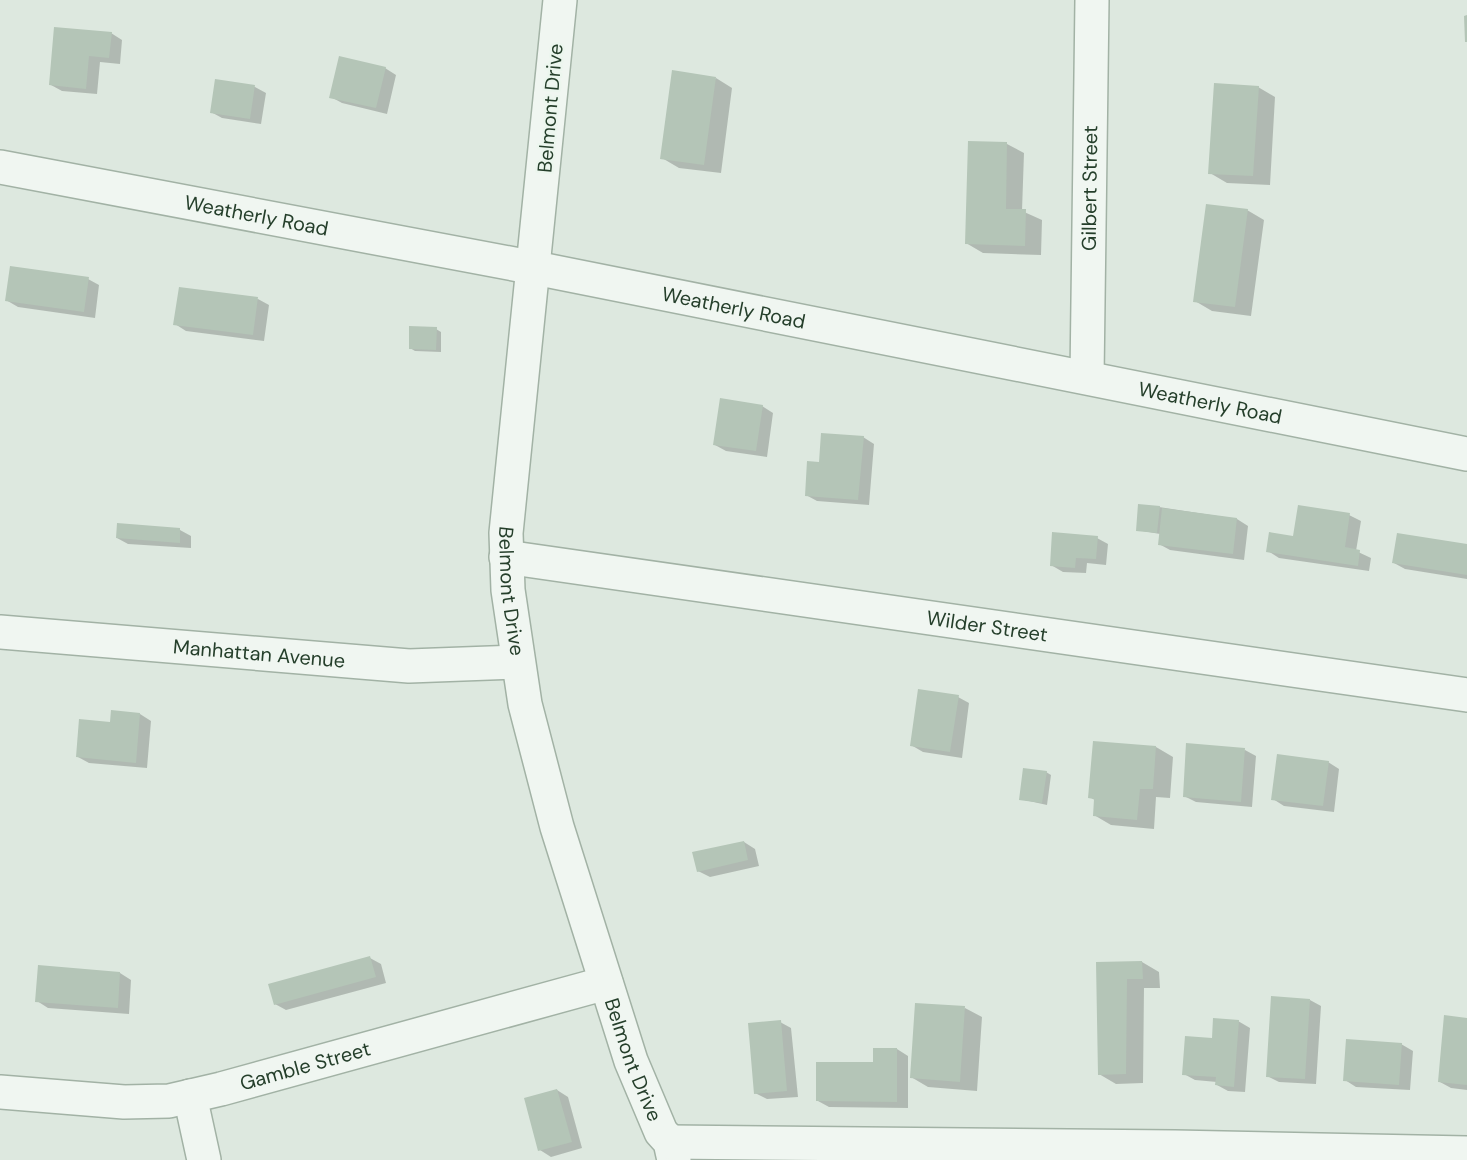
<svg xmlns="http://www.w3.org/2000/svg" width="1467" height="1160" font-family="'DM Sans',sans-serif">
<rect width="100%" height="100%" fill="#dde8df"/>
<path fill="#0003" d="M111,33L122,40L120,64L100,62L97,94L62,91L51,85Z
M385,68L396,75L387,114L342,103L331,97Z
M716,78L732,88L721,173L679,168L662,158Z
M216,81L255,87L266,93L261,124L222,118L211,112Z
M1258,87L1275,97L1270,185L1227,183L1210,173Z
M969,142L1007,144L1024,153L1022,211L1042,220L1041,255L983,253L966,243Z
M1247,210L1264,220L1251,316L1212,311L1195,301Z
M88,279L99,285L95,318L18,307L6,300Z
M258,299L269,305L264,341L186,331L175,324Z
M436,329L441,332V352L415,351L410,348Z
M762,406L773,413L767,457L726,451L715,445Z
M863,437L874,444L869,505L817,501L806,495Z
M1159,507L1237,519L1248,526L1244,560L1170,550L1159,544L1160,534L1137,530Z
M1349,515L1361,521L1356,551L1371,558L1369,571L1279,558L1268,551Z
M180,530L191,536V548L128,544L117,538Z
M1097,538L1108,544L1106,565L1087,563L1086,573L1063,572L1051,565Z
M1467,545V579L1405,569L1394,563Z
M958,697L969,703L962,758L923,752L911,745Z
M140,714L151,721L147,768L89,763L78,757L112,724Z
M1156,747L1173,757L1170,798L1156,797L1154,829L1111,825L1094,815L1096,801L1090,797Z
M1245,750L1256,756L1252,807L1196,802L1184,796Z
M1328,762L1339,769L1334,812L1284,806L1273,799Z
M1046,772L1051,775L1047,805L1020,799Z
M744,842L755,849L759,866L710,877L698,871Z
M370,958L381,964L386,983L286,1010L275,1004Z
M1142,962L1159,972L1160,988H1144L1143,1083L1116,1084L1099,1074L1098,964Z
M40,967L120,973L131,980L129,1014L48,1008L37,1001Z
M1310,1000L1321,1006L1316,1084L1279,1082L1267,1076Z
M965,1008L982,1017L977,1091L928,1087L911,1077Z
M1467,1019V1090L1451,1088L1440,1082Z
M1238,1021L1250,1028L1245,1092L1228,1091L1217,1085V1082L1195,1080L1184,1074L1214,1039Z
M780,1022L791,1028L798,1097L767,1099L755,1093Z
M1401,1044L1413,1051L1410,1090L1356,1087L1345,1080Z
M897,1049L908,1056V1108L829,1107L818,1101Z
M557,1090L568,1097L582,1148L551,1157L540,1150Z"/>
<path fill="#b4c5b7" d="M1467,15V42H1465L1464,16Z
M54,27L112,32L109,58L89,56L86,89L49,85Z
M339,56L386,67L376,108L329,98Z
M672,70L716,77L704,165L660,159Z
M215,79L255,85L250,119L210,113Z
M1214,83L1259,86L1253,176L1208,174Z
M968,141L1007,142L1006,209H1026L1025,246L965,244Z
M1206,204L1248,209L1235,307L1193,302Z
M10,266L89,277L84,312L5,301Z
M179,287L258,297L253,335L173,325Z
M409,326L437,327L436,350L409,349Z
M720,398L763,405L756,451L713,445Z
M821,433L864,436L858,500L805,496L807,461L819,462Z
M1138,504L1160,506L1157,533L1136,531Z
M1298,505L1350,513L1345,547L1360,550L1358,566L1266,552L1269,532L1293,536Z
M1162,508L1237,518L1233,554L1158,545Z
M117,523L180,528V543L116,538Z
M1052,532L1098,536L1096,559L1076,558L1075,568L1050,566Z
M1397,533L1467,544V575L1392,563Z
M918,689L959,695L950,752L910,746Z
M111,710L140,713L136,763L76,757L79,719L110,722Z
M1093,741L1156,746L1153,789H1140L1137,820L1093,816L1094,799L1088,798Z
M1186,743L1245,748L1241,802L1183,797Z
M1277,754L1329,761L1323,806L1271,800Z
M1023,768L1047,771L1042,803L1019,800Z
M744,841L748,860L697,872L692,852Z
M370,956L376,977L274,1005L268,984Z
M1142,961L1143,979H1127L1126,1074L1098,1075L1096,962Z
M38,965L120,972L118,1008L35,1002Z
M1271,996L1310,999L1305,1079L1266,1077Z
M915,1003L965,1006L960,1082L910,1078Z
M1444,1015L1467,1018V1085L1438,1082Z
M1213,1018L1239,1020L1234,1087L1215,1085L1216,1077L1182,1075L1185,1036L1212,1038Z
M781,1020L787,1091L754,1094L748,1023Z
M1346,1039L1402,1043L1399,1085L1343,1081Z
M873,1048H897V1102L816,1101V1062H873Z
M557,1089L572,1142L538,1151L524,1098Z"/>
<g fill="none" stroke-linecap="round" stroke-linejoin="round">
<g stroke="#a2b2a5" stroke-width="36">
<g id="minor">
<path id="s1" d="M560,0L506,533L508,590L525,704L557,827L631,1061L661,1132L670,1142L674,1160"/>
<path id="s2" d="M0,167L535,268L1467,454"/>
<path id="s3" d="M1087,377L1092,0"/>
<path id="s4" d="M506,557L1467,695"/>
<path id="s5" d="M0,632L409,666L518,662"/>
<path id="s6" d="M0,1092L124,1102L169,1101L221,1089L606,983"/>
<path d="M190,1096L204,1160"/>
<path d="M670,1142L1175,1147L1467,1153"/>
</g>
</g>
<use href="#minor" stroke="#f0f6f1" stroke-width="33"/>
</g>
<g text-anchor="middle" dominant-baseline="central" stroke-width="5" stroke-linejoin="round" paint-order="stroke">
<g font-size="20" fill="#253f2b" stroke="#ecf6ee">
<text transform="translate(550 108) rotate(-85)">Belmont Drive</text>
<text stroke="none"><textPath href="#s3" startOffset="189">Gilbert Street</textPath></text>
<text stroke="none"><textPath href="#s2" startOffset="261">Weatherly Road</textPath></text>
<text stroke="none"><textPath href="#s2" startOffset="747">Weatherly Road</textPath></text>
<text stroke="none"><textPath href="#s2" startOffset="1233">Weatherly Road</textPath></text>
<text stroke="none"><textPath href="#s1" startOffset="594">Belmont Drive</textPath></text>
<text stroke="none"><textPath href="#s4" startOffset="486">Wilder Street</textPath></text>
<text stroke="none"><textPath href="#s5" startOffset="260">Manhattan Avenue</textPath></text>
<text stroke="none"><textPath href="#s1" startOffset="1080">Belmont Drive</textPath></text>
<text stroke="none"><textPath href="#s6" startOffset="310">Gamble Street</textPath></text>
</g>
</g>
</svg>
